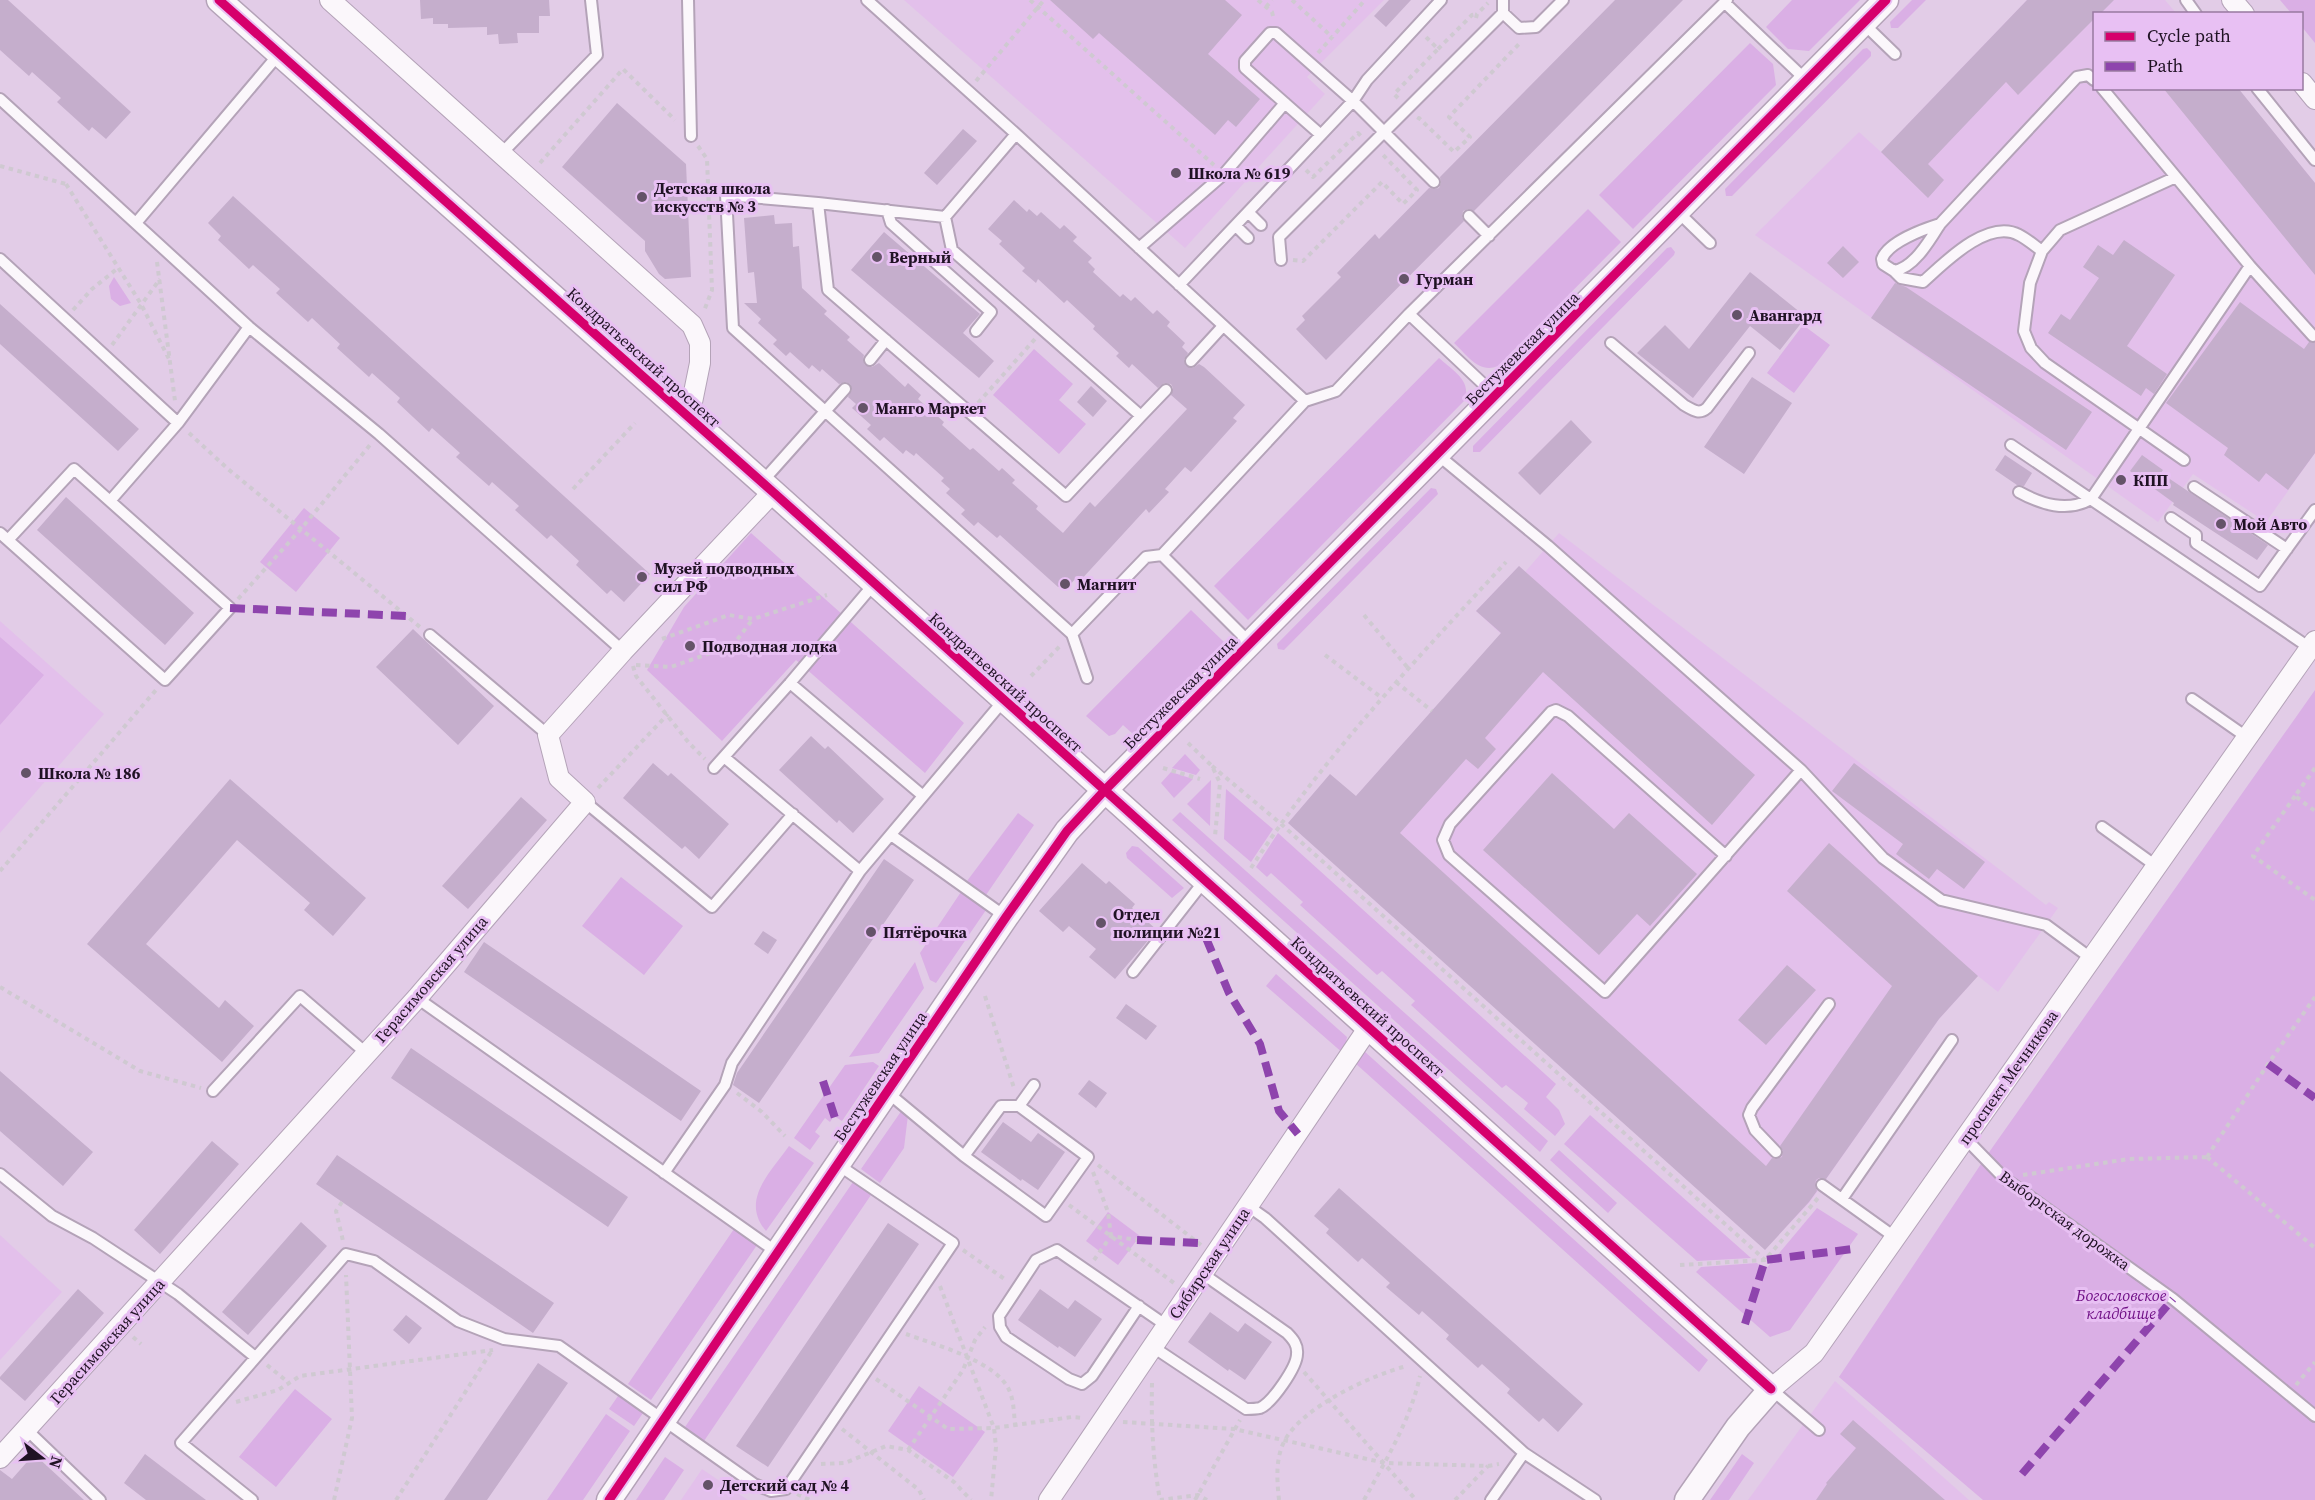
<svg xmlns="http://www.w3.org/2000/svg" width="2315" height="1500" font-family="'Source Serif 4',serif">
<rect width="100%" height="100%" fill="#e2cce7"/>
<path fill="#e3c0eb" d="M904,0H1384L1307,77L1325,94L1185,248Z
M2027,0H2165L2176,13L2094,14V88L2238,89L2315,183V453L2266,522L2193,474L2158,522L1755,235L1859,132L1881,152Z
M1559,533L2046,905L2049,902L2058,908L1998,992L1978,976L1939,1019L1810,1202L1765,1249L1356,796L1501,634L1476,611L1519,566L1525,572Z
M0,621L104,714L0,833Z
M0,1235L62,1292L0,1360Z
M1835,1381L1969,1500H1748Z
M702,1469L748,1500H681Z"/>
<path fill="#daafe5" d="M1792,0H1860L1809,51L1788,49L1766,27Z
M1912,0H1926L1898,28H1891L1890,22Z
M2280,0H2315V43L2302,27V14L2291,13Z
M1750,43L1773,64L1776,85L1633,229L1599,195Z
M1867,48L1871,52V56L1732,196H1726L1725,189L1863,49Z
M1588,209L1621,242L1498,366C1479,374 1467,355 1454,343Z
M1671,247L1675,252L1674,255L1480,452H1473V446L1667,248Z
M114,277L131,303L120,306L111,299L109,286Z
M1803,325L1830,345L1794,393L1767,373Z
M1034,349L1073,384L1059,400L1086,424L1059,454L993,395Z
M1439,358C1452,370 1473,381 1464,401L1248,620L1214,586Z
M1431,488L1436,489L1438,494L1284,650L1278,649L1277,644Z
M304,508L340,538L296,592L260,562Z
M751,533L964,723L925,773L796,660L722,741L647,670L684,607Z
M1191,610L1225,643L1134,735L1123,725L1115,734L1109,736L1086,716Z
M0,637L44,675L0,725Z
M2315,690V1500H1983L1839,1377L1985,1158Z
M1185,754L1200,770L1196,775L1172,768Z
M1171,772L1193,779L1174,798L1161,783Z
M1211,780L1210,826L1187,804Z
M1226,789L1273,829L1251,862L1224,839Z
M1180,812L1548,1141L1540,1152L1172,820Z
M1018,813L1034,825L986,895L967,881Z
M1278,833L1556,1084L1546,1097L1559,1110L1565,1124L1555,1136L1524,1109L1528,1103L1506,1085L1502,1088L1411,1005L1415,1001L1382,971L1377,975L1300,905L1303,902L1271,873L1267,877L1256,867Z
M1132,846L1138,847L1184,888L1172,898L1127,858L1126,853Z
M621,877L683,926L644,975L582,926Z
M961,892L986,910L936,983L930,980L920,953Z
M915,962L924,988L879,1053L849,1057Z
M1276,974L1347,1037L1344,1054L1266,986Z
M1364,1051L1708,1360L1699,1372L1355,1063Z
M873,1062L879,1066L842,1121L834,1116L830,1122L825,1118L815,1132L820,1136L810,1150L794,1138L845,1065Z
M902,1110L908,1115L904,1148L880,1183L861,1169Z
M1590,1115L1751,1258L1697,1261L1564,1144Z
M789,1146L814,1163L766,1231C740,1200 770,1173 789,1146Z
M1559,1150L1617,1203L1608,1213L1550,1160Z
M853,1182L871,1195L704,1441L685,1427Z
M1817,1208L1858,1234L1790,1330L1770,1337L1696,1272L1701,1267L1757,1263L1765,1270Z
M1108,1212L1140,1236L1118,1265L1086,1241Z
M734,1229L757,1245L651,1400L628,1384Z
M919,1386L985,1432L953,1477L888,1431Z
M295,1389L332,1419L276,1487L239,1457Z
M618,1396L643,1413L634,1426L609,1409Z
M606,1414L630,1431L583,1500H547Z
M1742,1454L1754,1463L1729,1500H1710Z
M665,1457L684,1470L664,1500H636Z"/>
<path fill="#c5aecc" d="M0,0H8L131,112L106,139L92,127L89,131L57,102L61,98L32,72L29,76L0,50Z
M420,0H549L550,16H539V33H517L518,43L499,44L498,34L487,35V27L448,28V24H433V18L421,19Z
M1050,0H1225L1242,15L1208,54L1260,99L1236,127L1228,120L1215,135L1099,33L1093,39Z
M1389,0H1411L1386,27L1374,16Z
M1615,0H1683L1474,211L1468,209L1463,211L1462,217L1464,221L1326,360L1296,329L1305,320L1302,316L1341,277L1337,273L1375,234L1379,239L1429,188L1435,189L1439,188L1441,183L1440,177Z
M2027,0H2114L2100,14H2094V19L2018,95L2006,82L1928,164L1944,180L1928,198L1881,152Z
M2163,88H2238L2315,183V275Z
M617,103L686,164L691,277L665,279L659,274L645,251V241L562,167Z
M963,129L977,141L937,185L924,173Z
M233,196L650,574L624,602L611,590L607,594L576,565L579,561L551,535L547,539L515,510L519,506L492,482L489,486L456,457L460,453L432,428L429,432L397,402L400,398L372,373L369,377L337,348L340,344L312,318L308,322L276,293L280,289L253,265L249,269L218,240L221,236L208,223Z
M1014,200L1027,212L1029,209L1037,216L1041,212L1060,229L1064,225L1077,237L1073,241L1092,258L1088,262L1095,269L1093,272L1120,297L1123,294L1131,301L1135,297L1153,314L1157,310L1170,322L1167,326L1185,343L1182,347L1188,353L1184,360L1186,366L1193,368L1199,364L1204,367L1245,405L1233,418L1237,421L1191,472L1185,467L1165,489L1169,492L1149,513L1146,509L1079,582L1076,578L1068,587H1058L1000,535L997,538L978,522L974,526L961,514L965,510L946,493L950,489L941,481L944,478L916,453L914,456L906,450L903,454L884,437L880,441L867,429L871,425L852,408L856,404L848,397L852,390L850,384L846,382L839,384L822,369L820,372L812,365L809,369L790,352L786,356L773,344L777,340L758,323L761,319L744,303H757L754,272L748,273L744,218L774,215L775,224L792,223L793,247L799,246L802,288L827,311L824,314L850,337L847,340L864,355L863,359L865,365L872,367L879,363L905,387L908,383L921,395L918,399L944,422L942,425L970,450L973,448L999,471L1002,468L1015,480L1012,483L1038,506L1036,509L1063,533L1090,502L1095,507L1187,409L1171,395L1173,388L1171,384L1164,383L1158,388L1132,364L1129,368L1116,356L1119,353L1093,329L1095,326L1067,300L1064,303L1038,279L1036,283L1022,271L1025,268L999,244L1002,241L988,229Z
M884,232L980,314L963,333L994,361L979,378L851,270Z
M2124,240L2175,275L2127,346L2167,374L2154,394L2146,388L2141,396L2048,333L2061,314L2070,320L2099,278L2083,267L2098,245L2113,255Z
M1843,246L1859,262L1843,278L1827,263Z
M1750,272L1806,317L1780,350L1750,326L1693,398L1637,353L1665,325L1689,349Z
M1895,283L1906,287L2092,412L2066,450L1871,318Z
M2240,302L2304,349L2309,342L2315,343V453L2288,490L2266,473L2259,482L2224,455L2228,448L2166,403Z
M0,304L139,429L118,451L0,344Z
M1752,377L1792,403L1744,474L1704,447Z
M1091,386L1107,401L1093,417L1077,402Z
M1571,420L1592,442L1540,495L1518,473Z
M2005,455L2032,473L2024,486L2017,485L1995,470Z
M2142,455L2163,470L2161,473L2268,545L2257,560L2173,505L2174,503L2130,471Z
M66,497L194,613L165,645L37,530Z
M1519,566L1755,775L1712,825L1543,672L1485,738L1496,749L1478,769L1466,759L1400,833L1766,1166L1772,1158L1777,1159L1782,1157L1783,1151L1780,1146L1892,986L1787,891L1829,843L1978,976L1939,1019L1826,1179L1819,1178L1816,1180L1815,1185L1817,1191L1809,1202L1765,1250L1288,823L1330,774L1356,796L1501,633L1476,611Z
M413,629L494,706L458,745L376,667Z
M811,736L825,749L828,746L884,799L853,833L839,820L837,823L779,770Z
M653,763L668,776L671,773L729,824L699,859L685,846L682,849L623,798Z
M1854,763L1985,862L1964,889L1937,869L1929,879L1896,854L1903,844L1832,791Z
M1552,773L1614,829L1629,813L1697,874L1650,926L1637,914L1599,955L1483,850Z
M230,779L366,898L333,936L304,910L310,903L237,840L146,944L219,1008L225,1000L254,1026L222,1062L87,944Z
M521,797L547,820L468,909L442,886Z
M884,859L914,880L759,1103L733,1085L737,1073Z
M1082,863L1106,884L1109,881L1135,904L1132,908L1157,930L1115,979L1089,957L1096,949L1069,926L1063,932L1039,911Z
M763,931L777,940L768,954L754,944Z
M484,942L701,1091L681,1121L464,972Z
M1787,965L1816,990L1766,1045L1738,1020Z
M1126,1004L1157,1026L1146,1040L1116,1018Z
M411,1048L628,1197L608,1227L391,1078Z
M0,1071L93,1152L63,1186L0,1131Z
M1089,1080L1107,1093L1096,1108L1078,1094Z
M1003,1122L1031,1142L1038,1133L1065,1152L1038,1190L1022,1179L1021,1181L981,1152Z
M212,1141L239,1164L160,1254L134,1230Z
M337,1155L554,1303L533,1333L316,1184Z
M1339,1188L1583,1404L1558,1432L1543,1418L1539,1422L1507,1393L1510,1389L1482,1364L1478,1368L1446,1339L1449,1335L1422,1311L1419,1315L1386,1287L1390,1283L1362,1258L1358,1262L1326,1233L1329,1229L1314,1216Z
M301,1222L327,1246L248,1335L222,1312Z
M888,1223L919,1244L768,1467L736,1446Z
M78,1289L104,1313L25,1401L0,1379V1377Z
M1040,1289L1068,1309L1075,1300L1102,1319L1075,1357L1059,1346L1058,1348L1018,1320Z
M1210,1312L1238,1332L1245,1323L1272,1342L1245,1380L1229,1369L1228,1371L1188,1342Z
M406,1315L422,1328L409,1344L393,1330Z
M538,1363L568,1383L487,1500H444Z
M1853,1420L1945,1500H1816L1827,1484L1826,1483L1856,1448L1840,1434Z
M34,1454L84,1500H0V1470L12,1479Z
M145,1454L162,1467L206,1500H146L124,1483Z"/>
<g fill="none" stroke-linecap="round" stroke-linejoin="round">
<g stroke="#b4a3b8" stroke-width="14">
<path id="service" d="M688,0L691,136
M867,0L1016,134L1305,401L1162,555L1250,643
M1503,0V13L1519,28L1536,27L1563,0
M2186,0L2196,14
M1725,3L1807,81
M1863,23L1895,54
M2102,88L2250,266L2313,336
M2257,88L2315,160
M0,99L249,327L379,434L623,651
M1016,134L945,217L818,203L726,195L733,328L1072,634L1146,557L1162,555
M1321,135L1245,68V61L1270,33H1276L1353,101L1434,182
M501,154L597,55L591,0
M818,203L828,290L1066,496L1141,416L952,250L945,217
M887,210L891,223L991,312L976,331
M1248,212L1261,225
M1678,212L1710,243
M1469,216L1489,236
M136,223L279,54
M1940,224C1924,229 1888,242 1882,259L1883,264L1894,271C1914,268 1930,240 1940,224L2077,77L2088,75L2094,80
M1236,226L1248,238
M1139,248L1224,174L1285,103
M2042,251L2060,230L2176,177
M0,259L178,423
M1281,260L1279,237L1503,13
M1894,271L1901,278L1923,282C1944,263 1988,218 2019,235C2027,239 2035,246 2042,251L2030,283L2024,331L2031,348L2045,363L2184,460
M1179,285L1353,101L1367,80L1441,0
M1409,314L1496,396
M1611,343L1684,405C1693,410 1699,415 1707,408L1749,353
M870,360L886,340
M1191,361L1223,326
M1305,401L1336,391L1409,314L1727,0
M1141,416L1166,390
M2011,445L2310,648
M1438,455L1548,546L1801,770L1605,992L1449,855L1443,840L1450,824L1551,712L1556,710L1568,716L1726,856
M762,482L845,389
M2194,487L2287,549
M2019,492C2041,504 2067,513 2091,499L2250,266
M110,501L178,423L249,327
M2171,518L2196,535V543L2260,586L2315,510
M0,533L165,680L230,608L74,469L8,540
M1072,634L1087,678
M430,635L548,735
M790,683L922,795
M2192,699L2248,738
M724,757L860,871
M714,768L790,683L874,584
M1801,770L1883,858L1941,900L2046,925L2092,959
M585,802L712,907L793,814
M2102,827L2156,866
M891,835L1006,917
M1133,972L1205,880
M417,998L778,1253
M213,1091L300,996L366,1053
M887,1092L964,1156L1046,1216L1088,1157L1019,1106H1001L964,1156
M1019,1106L1034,1085
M1965,1138L2004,1178L2173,1299L2315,1416
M1776,1152L1755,1130L1749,1115L1752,1108L1829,1004
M664,1173L725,1085L732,1063L860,871L1004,700
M0,1174L52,1216L93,1238L178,1294L255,1357
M1822,1185L1896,1238
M1842,1199L1952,1040
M1248,1206L1265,1218L1524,1453
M1139,1306L1092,1376L1082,1384L1069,1379L1006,1337L1000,1327L999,1316L1036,1260L1057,1250L1167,1326
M1153,1347L1246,1409C1250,1409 1256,1409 1260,1408C1272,1403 1297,1367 1297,1354C1298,1345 1293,1339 1287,1333L1203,1274
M1771,1389L1819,1430
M27,1430L100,1500
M252,1500L181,1443L346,1254L374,1261L458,1321L504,1339L559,1346L754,1484L771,1491L786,1489L953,1243L837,1164
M1491,1500L1524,1453L1595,1500"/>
</g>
<g stroke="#b4a3b8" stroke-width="22">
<path id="minor" d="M330,0L692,325L700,343V363L689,417
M2232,0L2244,14
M2302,83L2315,99
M1771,1389L1814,1353L2315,641
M0,1458L417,998L585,802L559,778L548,735L623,651L773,492
M1049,1500L1369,1027"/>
</g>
<g stroke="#b4a3b8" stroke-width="27">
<path id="tertiary" d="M219,0L773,492L1771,1389L1738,1427L1687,1500
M609,1500L1006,917L1067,831L1105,790L1886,0"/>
</g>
<path stroke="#cfc9d1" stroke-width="4" stroke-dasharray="4.5 4.5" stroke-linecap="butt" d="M1030,0L1214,165
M1258,0L1272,12L1274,20
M1292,0L1332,37
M1266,7L1272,0
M1476,18L1477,14L1488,3
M1438,49L1472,15L1477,14
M1318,53L1365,0
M976,81L1044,0
M1398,98L1394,94L1438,49L1426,37
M1418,120L1419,118L1454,152L1470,137L1449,117L1521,42
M698,146L707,159L712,290L704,311
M540,163L623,69L675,120
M0,166L66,184
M1306,170L1313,177L1358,133L1361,136
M66,184L141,304L169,359
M1293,260L1303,261L1382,182L1403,204L1417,190L1383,155
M157,262L175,401
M73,310L92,289L118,268
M112,345L160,279
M978,403L1035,339
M189,433L228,469L420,627
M573,489L635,423
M238,599L301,529L370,445
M1364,615L1408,668
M662,639L729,615L753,619L827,595
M1325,655L1382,698
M636,665L671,667L733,645L753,619
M633,666L636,676L689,743L705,759
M1031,676L1061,645
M1396,682L1432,711
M1188,743L1212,766L1220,783L1215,836
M1212,766L1280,823L1765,1260
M1163,768L1200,779
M2315,768L2295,796L2315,811
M598,788L668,714
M2295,796L2253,856L2315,900
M1251,868C1323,757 1417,659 1506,562
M0,871L156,690
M0,987L140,1071L201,1088
M985,996L1014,1088
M737,1093L762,1112L785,1136
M2207,1157L2268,1064L2315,997
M2207,1157L2315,1248
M1098,1165L1201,1245
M1093,1172L1108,1212L1111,1236
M2023,1175L2129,1159L2207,1157
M342,1202L336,1211L343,1241
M1069,1205L1174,1283
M963,1250L1006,1280
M1094,1260L1111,1236L1137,1240
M1680,1265L1765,1260L1818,1198
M940,1286L994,1428L996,1447L991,1500
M906,1334C935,1345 998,1361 1010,1392C1014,1403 1014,1414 1015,1425
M133,1337L141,1344
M267,1365L289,1383
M1304,1372L1416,1500
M876,1379L948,1429L994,1428L1072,1417L1083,1418
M1152,1383C1151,1423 1153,1461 1160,1500L1198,1495L1207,1500
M2296,1385L2315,1362
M236,1402L278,1390L300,1376L493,1350
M1123,1422L1234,1429L1385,1463L1488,1466L1499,1464
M842,1429L919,1490L924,1500
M908,1450L963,1370L975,1340L985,1327
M821,1464L845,1463L886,1446L908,1450L954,1482L971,1500
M797,1494L810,1500
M334,1500L352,1418L346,1275
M396,1500L491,1352
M1195,1500L1240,1420
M1279,1500C1277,1481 1275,1458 1285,1440C1303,1407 1371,1375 1407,1366
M1364,1500C1386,1460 1410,1421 1420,1376
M1455,1500L1488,1466"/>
<use href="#service" stroke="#fbf7fb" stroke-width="10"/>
<use href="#minor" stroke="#fbf7fb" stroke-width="20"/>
<use href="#tertiary" stroke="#fbf7fb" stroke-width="24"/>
<path stroke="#8e44ad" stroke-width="8" stroke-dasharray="15 8" stroke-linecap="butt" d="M230,608L407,616
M1206,938L1229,993L1260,1044L1279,1111L1298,1134
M2268,1064L2315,1098
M823,1081L836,1121
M1137,1240L1198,1243
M1745,1324L1765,1260L1853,1249
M2022,1474L2173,1299"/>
<g stroke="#e8c0f3" stroke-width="13">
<path id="cycleway" d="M219,0L773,492L1771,1389
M609,1500L1006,917L1067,831L1105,790L1886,0"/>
</g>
<use href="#cycleway" stroke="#d6006c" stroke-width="9"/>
</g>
<g fill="#645368" stroke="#e8c0f3" stroke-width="2">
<circle cx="1176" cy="173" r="6"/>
<circle cx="642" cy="197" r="6"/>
<circle cx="877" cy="257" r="6"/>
<circle cx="1404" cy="279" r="6"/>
<circle cx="1737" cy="315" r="6"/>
<circle cx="863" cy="408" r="6"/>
<circle cx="2121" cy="480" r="6"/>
<circle cx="2221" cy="524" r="6"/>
<circle cx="642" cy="577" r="6"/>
<circle cx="1065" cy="584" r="6"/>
<circle cx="690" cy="646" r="6"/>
<circle cx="26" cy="773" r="6"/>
<circle cx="1101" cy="923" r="6"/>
<circle cx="871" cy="932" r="6"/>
<circle cx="708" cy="1485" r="6"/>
</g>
<g text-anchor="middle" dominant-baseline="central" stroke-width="6" stroke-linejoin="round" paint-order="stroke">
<g font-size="16" font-weight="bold" fill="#201224" stroke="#e8c0f3" text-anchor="start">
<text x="1188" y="173">Школа № 619</text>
<text x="654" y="188">Детская школа<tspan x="654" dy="18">искусств № 3</tspan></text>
<text x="889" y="257">Верный</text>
<text x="1416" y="279">Гурман</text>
<text x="1749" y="315">Авангард</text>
<text x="875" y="408">Манго Маркет</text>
<text x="2133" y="480">КПП</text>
<text x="2233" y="524">Мой Авто</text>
<text x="654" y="568">Музей подводных<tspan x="654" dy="18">сил РФ</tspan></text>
<text x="1077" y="584">Магнит</text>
<text x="702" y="646">Подводная лодка</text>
<text x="38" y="773">Школа № 186</text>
<text x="1113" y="914">Отдел<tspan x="1113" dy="18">полиции №21</tspan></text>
<text x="883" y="932">Пятёрочка</text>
<text x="720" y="1485">Детский сад № 4</text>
</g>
<g font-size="16" fill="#201224" stroke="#e8c0f3">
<text transform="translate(1522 348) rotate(-45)">Бестужевская улица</text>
<text transform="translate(644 357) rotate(42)">Кондратьевский проспект</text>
<text transform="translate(1006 682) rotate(42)">Кондратьевский проспект</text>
<text transform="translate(1180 692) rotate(-45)">Бестужевская улица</text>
<text transform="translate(431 979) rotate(-49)">Герасимовская улица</text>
<text transform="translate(1368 1006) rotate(42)">Кондратьевский проспект</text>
<text transform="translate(880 1076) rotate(-56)">Бестужевская улица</text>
<text transform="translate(2008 1077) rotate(-55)">проспект Мечникова</text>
<text transform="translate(2065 1220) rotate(36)">Выборгская дорожка</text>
<text transform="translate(1209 1263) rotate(-56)">Сибирская улица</text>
<text transform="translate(107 1341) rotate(-48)">Герасимовская улица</text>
</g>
<g font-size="16" font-style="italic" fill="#701086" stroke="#e8c0f3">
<text x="2121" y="1295">Богословское<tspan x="2121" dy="18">кладбище</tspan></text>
</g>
</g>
<rect x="2093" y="12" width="210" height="78" fill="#e8c0f3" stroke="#987aa0" stroke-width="1.5"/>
<rect x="2105" y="32" width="30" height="9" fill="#d6006c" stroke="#987aa0" stroke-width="1.5"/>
<text x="2147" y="42" font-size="18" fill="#201224">Cycle path</text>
<rect x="2105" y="62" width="30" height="9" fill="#8e44ad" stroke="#987aa0" stroke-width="1.5"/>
<text x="2147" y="72" font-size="18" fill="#201224">Path</text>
<g transform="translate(42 1458) rotate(107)" stroke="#e8c0f3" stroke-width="4.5" paint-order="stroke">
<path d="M0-4.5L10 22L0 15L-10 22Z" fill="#201224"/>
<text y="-9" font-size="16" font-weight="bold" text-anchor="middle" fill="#201224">N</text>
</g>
</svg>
